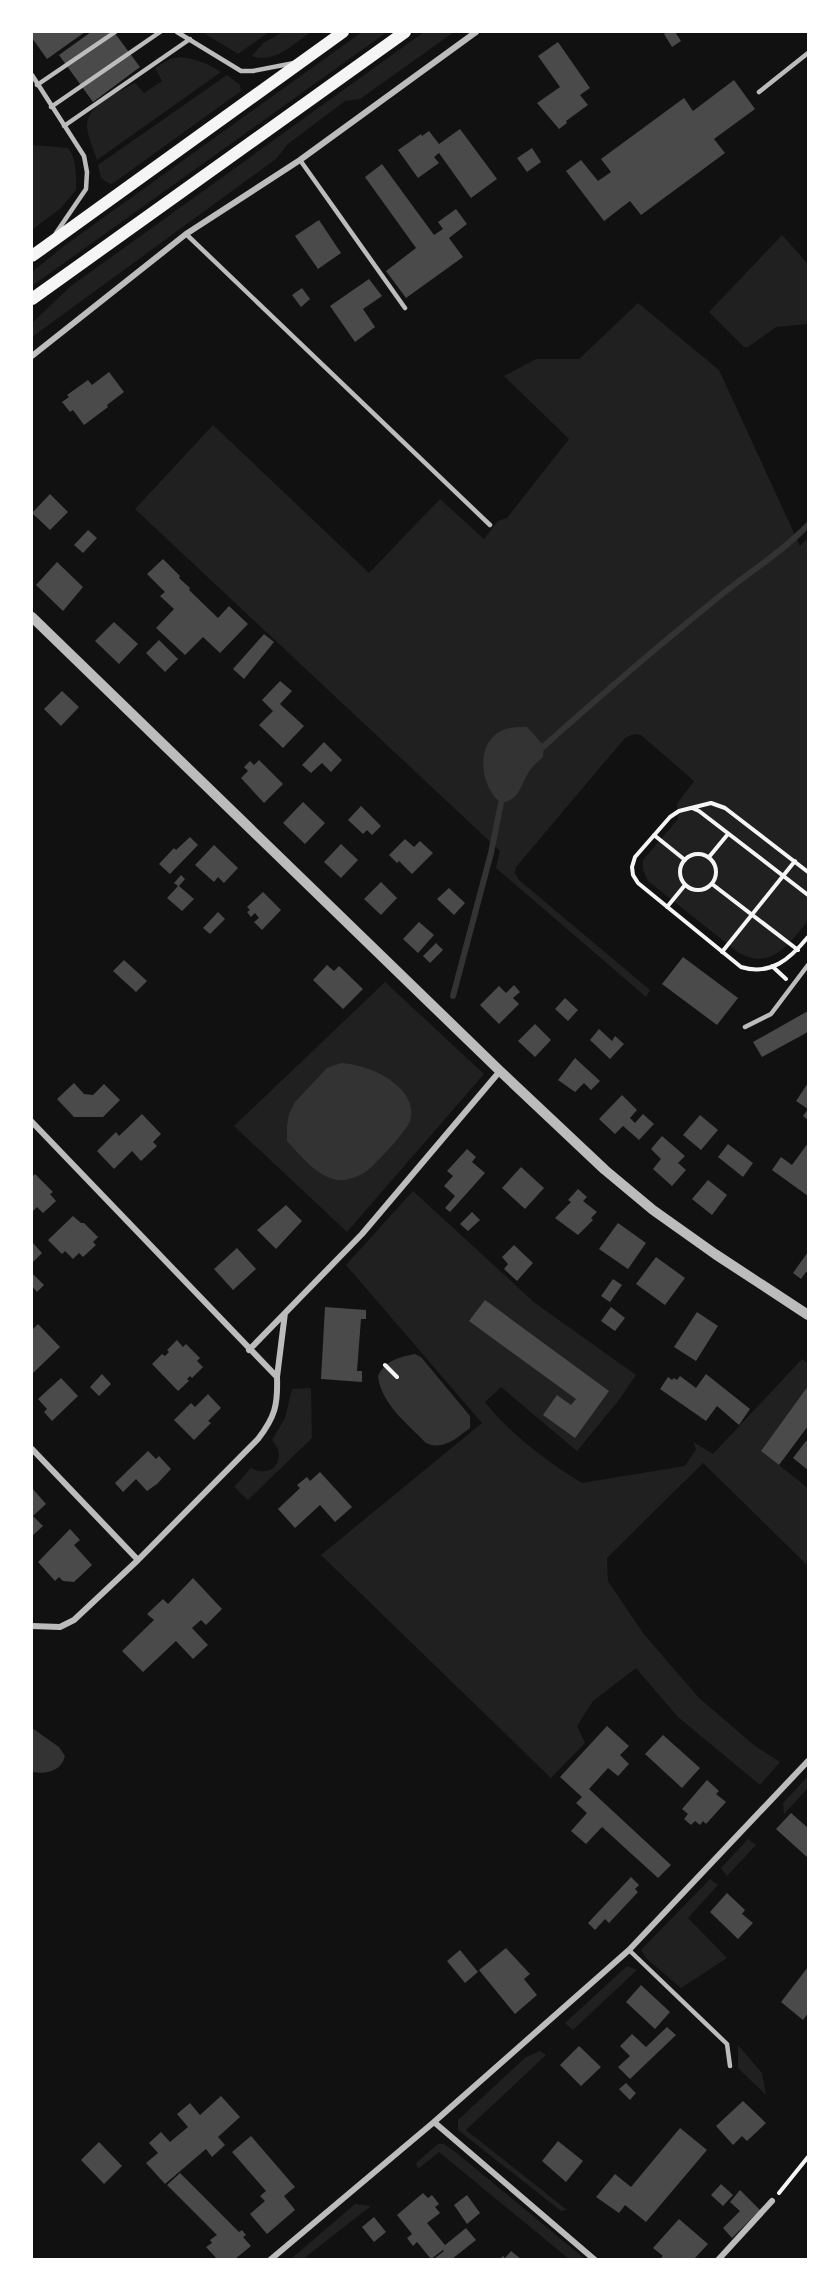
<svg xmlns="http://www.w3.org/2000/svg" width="840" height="2291" font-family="Inter,sans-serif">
<rect width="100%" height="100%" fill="#111"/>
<path fill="#202020" d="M202,32H269L238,54Z
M283,32H311C293,44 275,64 252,56L263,43Z
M362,32H387L32,286V272L64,246Z
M424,32H454L360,99L345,101L288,144L276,159L32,337V323L71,286Z
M180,57C196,59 207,63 221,72L97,160C94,150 88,138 87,127C86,105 119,92 135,83L144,93L162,81L155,68L170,59Z
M227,75L240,85L241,91L112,184L108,183L101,178L98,165Z
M32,145L68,148C77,159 76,177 76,190L61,208L32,230Z
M782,235L808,264V324L776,327L748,347H744L709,312Z
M638,303L719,370L800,546L808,538V921C789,943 772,971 739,953L648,881L643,870V860L678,819L677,804L694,781L641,735L634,734L625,738L516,867L515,873L519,880L650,990L646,997L496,868L500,851L135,509L213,425L369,573L440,499L484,539L498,521L507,518L569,439L504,376L536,359H579Z
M385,982L484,1074L347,1232L234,1126Z
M413,1191L535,1303L636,1375L619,1400L577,1451L501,1387L485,1402C508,1432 550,1464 582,1483L685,1466L696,1449L693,1442L713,1454L802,1359L808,1363V1386L761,1451L808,1488V1566L703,1463L607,1558L608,1581L643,1633L699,1698L755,1746L780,1762L760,1785L678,1717L636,1668L593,1701L577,1726L585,1743L551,1778L321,1555L482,1423L346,1265Z
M311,1388L312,1438L248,1500L234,1487L251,1468C272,1480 289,1458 272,1440L285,1418L292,1389Z
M808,1776V1788L784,1814L783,1803Z
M748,1839L756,1845L727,1876L721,1868Z
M710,1879L718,1885L688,1918L727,1958L681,1988L647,1959L641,1950Z
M627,1966L637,1970L573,2030L565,2023Z
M738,2045L762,2073L766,2095L738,2068Z
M540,2051L546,2055L466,2130L567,2210L561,2211L458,2130V2120L526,2057Z
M438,2144H444L458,2154L585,2259H569L439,2152L418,2169L416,2163Z
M355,2204L371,2206L303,2259H291Z"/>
<path fill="#333" d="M527,727L544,746L543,757C538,762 532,766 529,772C519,787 521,799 501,803C480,788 474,742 503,730C510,727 519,727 527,727Z
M341,1063C369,1064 420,1087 410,1121C408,1129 375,1165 368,1170C361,1176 347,1181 338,1180C317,1177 301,1156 287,1141V1126L289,1114L295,1102L327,1068Z
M415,1354L421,1357L470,1416V1428C456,1438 444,1451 426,1443C408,1424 381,1404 378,1376C385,1361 399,1357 415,1354Z
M32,1728L59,1747L65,1756C61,1772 46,1774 32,1772Z"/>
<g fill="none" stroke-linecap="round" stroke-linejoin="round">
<path stroke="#333" stroke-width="6" d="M544,746C600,696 657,647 715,600C746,574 780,554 808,525
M453,996L491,853L501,803"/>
</g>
<path fill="#4a4a4a" d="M32,32H85L47,59L32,38Z
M91,32H114L140,67L93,102L59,55Z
M667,32H675L681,41L672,47L664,34Z
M558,42L590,88L580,95L588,105L566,121L567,123L559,129L537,103L560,87L538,56Z
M734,80L755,109L714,139L725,153L641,215L630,201L604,221L566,171L581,160L598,181L611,172L601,159L684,98L693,111Z
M460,129L497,179L471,198L439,153L434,157L439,163L418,178L398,150L421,134L422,136L429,131L439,144Z
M532,148L541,162L527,172L517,158Z
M382,164L434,235L443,229L438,222L456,209L467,224L449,238L463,257L406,298L386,271L416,248L365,177Z
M319,220L341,253L318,269L295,236Z
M369,279L382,296L363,309L375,327L355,342L330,306Z
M302,288L310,299L301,307L292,295Z
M109,372L124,392L107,405L108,407L84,425L73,410L70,412L62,402L69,397L67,395L88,380L92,385Z
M50,494L68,512L50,530L32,513Z
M88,530L97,538L83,553L74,545Z
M163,559L180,576L179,578L190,588L189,590L218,618L229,606L248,624L220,653L203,637L185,655L156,628L174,609L160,596L165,592L147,574Z
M57,562L83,587L63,611L36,585Z
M114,622L138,644L119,664L95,641Z
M264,634L274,642L244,679L233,669Z
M159,640L178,659L165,672L146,653Z
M280,681L292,691L280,704L304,726L283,748L259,725L273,711L262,700Z
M62,691L79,707L61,726L44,709Z
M324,742L342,760L331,772L322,763L311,773L302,765Z
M259,760L283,784L264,803L241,778L248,771L244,767L250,761L254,765Z
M303,802L325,823L305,844L283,823Z
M361,806L381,826L372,835L367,830L363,834L348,820Z
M190,837L198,845L170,874L159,864L174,848L176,850Z
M405,839L414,847L420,841L433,853L412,874L399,861L397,863L389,855Z
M341,844L358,860L341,878L324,862Z
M214,845L238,868L224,883L218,877L214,882L195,865Z
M181,875L185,879L179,886L194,899L182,911L167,898L178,886L174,883Z
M381,882L397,898L381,915L364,899Z
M449,888L465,903L454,915L437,899Z
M263,892L281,910L262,930L254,922L259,918L255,913L251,917L247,912L250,910L247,907Z
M218,912L225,919L210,934L203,928Z
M419,922L434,935L418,953L403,939Z
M436,943L443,950L430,963L423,956Z
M683,957L738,998L717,1025L662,984Z
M124,960L147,981L136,992L113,971Z
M327,965L334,971L339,966L363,989L343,1009L313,980Z
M514,985L520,992L513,998L519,1004L499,1024L480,1005L499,986L506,993Z
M565,998L578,1010L568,1021L555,1009Z
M808,1011V1032L762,1057L753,1042Z
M535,1024L551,1040L535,1057L518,1041Z
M599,1029L612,1041L615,1036L624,1044L610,1059L590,1040Z
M575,1058L600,1081L591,1090L584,1083L575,1092L558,1080Z
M74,1083L84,1094L93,1095L104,1084L120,1100L103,1117H74L57,1099Z
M808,1083V1120L803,1116L808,1109L796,1101Z
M622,1095L637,1110L630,1118L635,1123L643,1114L654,1124L639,1140L623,1126L615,1134L599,1119Z
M142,1114L161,1134L153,1142L157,1146L141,1161L132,1151L114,1169L97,1151L116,1132L119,1136Z
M700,1115L718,1130L701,1150L683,1135Z
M662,1136L685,1156L678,1163L686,1170L672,1186L653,1169L661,1159L651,1149Z
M808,1143V1196L772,1170L781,1157L792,1165Z
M728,1144L753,1163L743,1177L718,1157Z
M467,1149L476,1157L472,1162L485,1173L450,1212L445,1208L455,1196L444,1186L453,1176L447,1171Z
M521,1167L544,1188L525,1209L502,1188Z
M35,1174L53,1192L50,1194L56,1201L43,1213L37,1207L33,1211L32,1209V1177Z
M708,1180L727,1195L712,1215L692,1199Z
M578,1189L587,1197L583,1201L597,1212L591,1218L593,1220L578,1235L555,1218L571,1202L568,1200Z
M286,1205L302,1221L276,1249L257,1230Z
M472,1212L480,1220L468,1231L460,1224Z
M73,1216L81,1223H84L98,1237L93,1242L96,1245L83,1257L79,1253L73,1259L65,1251L62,1254L48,1240Z
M618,1223L646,1243L628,1269L599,1249Z
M32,1242L42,1253L32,1263Z
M514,1245L533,1263L517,1281L504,1269L508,1264L502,1257Z
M237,1248L256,1269L233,1290L214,1269Z
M808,1252V1273L806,1272L801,1279L793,1273Z
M656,1257L685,1278L665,1305L636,1284Z
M32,1273L44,1285L37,1292L32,1286Z
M613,1279L622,1285L610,1302L601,1296Z
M485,1300L609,1391L575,1438L543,1415L557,1395L571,1405L576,1399L469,1321Z
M325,1307L366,1310V1319H361L357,1371H362V1382L321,1379Z
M611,1307L625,1318L615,1331L601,1321Z
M697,1312L718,1326L696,1361L674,1347Z
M38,1324L60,1347L32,1374V1330Z
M177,1340L183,1347L186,1344L200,1358L197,1361L203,1367L192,1378L190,1376L187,1379L189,1381L178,1391L152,1364L162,1354L165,1356L169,1352L167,1350Z
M102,1374L111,1384L99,1396L90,1387Z
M706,1374L750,1409L739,1425L717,1406L706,1421L660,1389L668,1377L672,1380L674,1378L677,1380L680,1376L696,1388Z
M61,1378L78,1396L52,1421L44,1412L47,1409L38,1399Z
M808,1386V1426L779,1465L761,1451Z
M208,1394L221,1408L208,1421L211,1423L194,1440L174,1420L191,1403L195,1407Z
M806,1441L808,1442V1470L793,1458Z
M148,1451L156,1459L159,1456L171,1469L157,1484L147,1491L136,1479L123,1492L115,1483Z
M320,1472L352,1507L335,1522L320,1505L295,1528L278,1509L300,1488L297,1485L307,1477L310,1481Z
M32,1488L46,1504L33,1516L43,1526L32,1536Z
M70,1529L80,1540L74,1545L92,1565L74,1582L63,1581L59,1577L55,1581L38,1562Z
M193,1578L222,1609L206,1625L201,1620L192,1628L208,1645L193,1659L176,1641L143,1672L122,1651L154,1620L147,1614L163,1599L168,1604Z
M607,1726L629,1746L620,1755L629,1764L618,1776L608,1768L589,1789L671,1865L658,1878L602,1827L586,1844L571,1831L587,1813L576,1803L582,1797L560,1777Z
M663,1735L700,1768L682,1788L645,1754Z
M707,1780L719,1791L716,1794L726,1802L706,1824L703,1821L700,1825L695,1821L691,1825L684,1819L688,1814L682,1809Z
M791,1813L808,1828V1858L776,1829Z
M631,1877L639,1885L635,1889L638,1892L609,1923L605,1919L595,1930L588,1923Z
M727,1893L745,1910L742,1914L753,1923L738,1939L710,1912Z
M506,1948L530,1974L524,1979L537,1995L515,2014L479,1970Z
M460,1950L478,1972L465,1983L447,1961Z
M808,1967V2013L803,2020L781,2002Z
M641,1985L670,2012L655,2029L626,2002Z
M667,2027L676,2035L630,2079L618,2067L630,2056L620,2046L632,2034L646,2047Z
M579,2046L601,2067L581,2086L560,2065Z
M626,2083L636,2093L630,2100L619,2089Z
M221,2096L240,2117L218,2137L225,2145L212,2157L206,2149L165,2184L146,2163L158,2153L149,2143L161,2132L170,2142L188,2127L177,2114L190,2103L200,2115Z
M743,2101L766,2123L747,2141L742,2136L733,2145L716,2126Z
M680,2128L707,2150L646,2222L625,2205L619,2213L596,2197L615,2174L631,2187Z
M251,2136L295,2187L284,2196L295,2210L267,2234L250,2214L265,2201L260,2196L266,2191L232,2152Z
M558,2141L583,2161L566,2182L542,2161Z
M99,2142L122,2166L104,2184L81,2160Z
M180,2173L239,2232L242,2230L246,2235L243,2237L251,2246L235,2259H217L206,2247L212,2243L210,2240L217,2235L167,2185Z
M721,2184L733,2195L723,2206L711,2195Z
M740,2190L760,2210L732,2238L723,2228L740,2211L730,2202Z
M423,2193L428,2198L432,2195L439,2204L435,2207L440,2213L427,2223L445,2245L466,2228L476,2240L452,2259H434L444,2251L443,2250L431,2259L417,2242L413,2246L407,2238L412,2234L397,2215Z
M467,2195L480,2213L467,2224L454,2205Z
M374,2217L386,2232L374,2242L362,2227Z
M679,2219L708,2244L694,2259H660L663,2256L653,2248Z
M511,2251L521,2259H500L503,2256L505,2258Z"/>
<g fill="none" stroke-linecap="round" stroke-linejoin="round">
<path stroke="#f5f5f5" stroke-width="4" d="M692,808L699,811L808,895
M654,835L685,860
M680 872a18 18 0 1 1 36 0a18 18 0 1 1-36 0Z
M709,857L728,834
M808,872L725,808L711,803L679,811L670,817L635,857L632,867L633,875L638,883L741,967C771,976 790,959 808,937
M712,884L798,950
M667,907L685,885
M722,952L795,861
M772,966L786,979
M385,1365L397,1377
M779,2193L808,2157"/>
<path stroke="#bcbcbc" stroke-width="4.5" d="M177,32L241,71H253L294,63
M32,75L84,156L87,172L86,189L56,233
M37,85L115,32
M759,92L808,53
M51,107L160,32
M64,126L190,39
M300,160L405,308
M186,234L490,525
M745,1027L771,1014L808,965
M629,1950L727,2044L730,2066"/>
<path stroke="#bcbcbc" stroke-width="6" d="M32,356L186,234L300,160L476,32
M32,1122L277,1377C278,1405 275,1417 258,1439L138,1560L32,1449
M249,1350L362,1234L500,1071
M277,1377L285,1313
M32,1626L60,1627L74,1620L138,1560
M434,2122L595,2260
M270,2260L434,2122L629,1950L808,1761
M718,2260L772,2201"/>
<path stroke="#bcbcbc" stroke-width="10" d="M32,617L500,1071L605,1170L653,1210L715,1254L808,1315"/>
<path stroke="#f5f5f5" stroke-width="12" d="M32,256L343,32
M32,299L405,32"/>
</g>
<rect width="840" height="2291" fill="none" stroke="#ffffff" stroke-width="66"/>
</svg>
